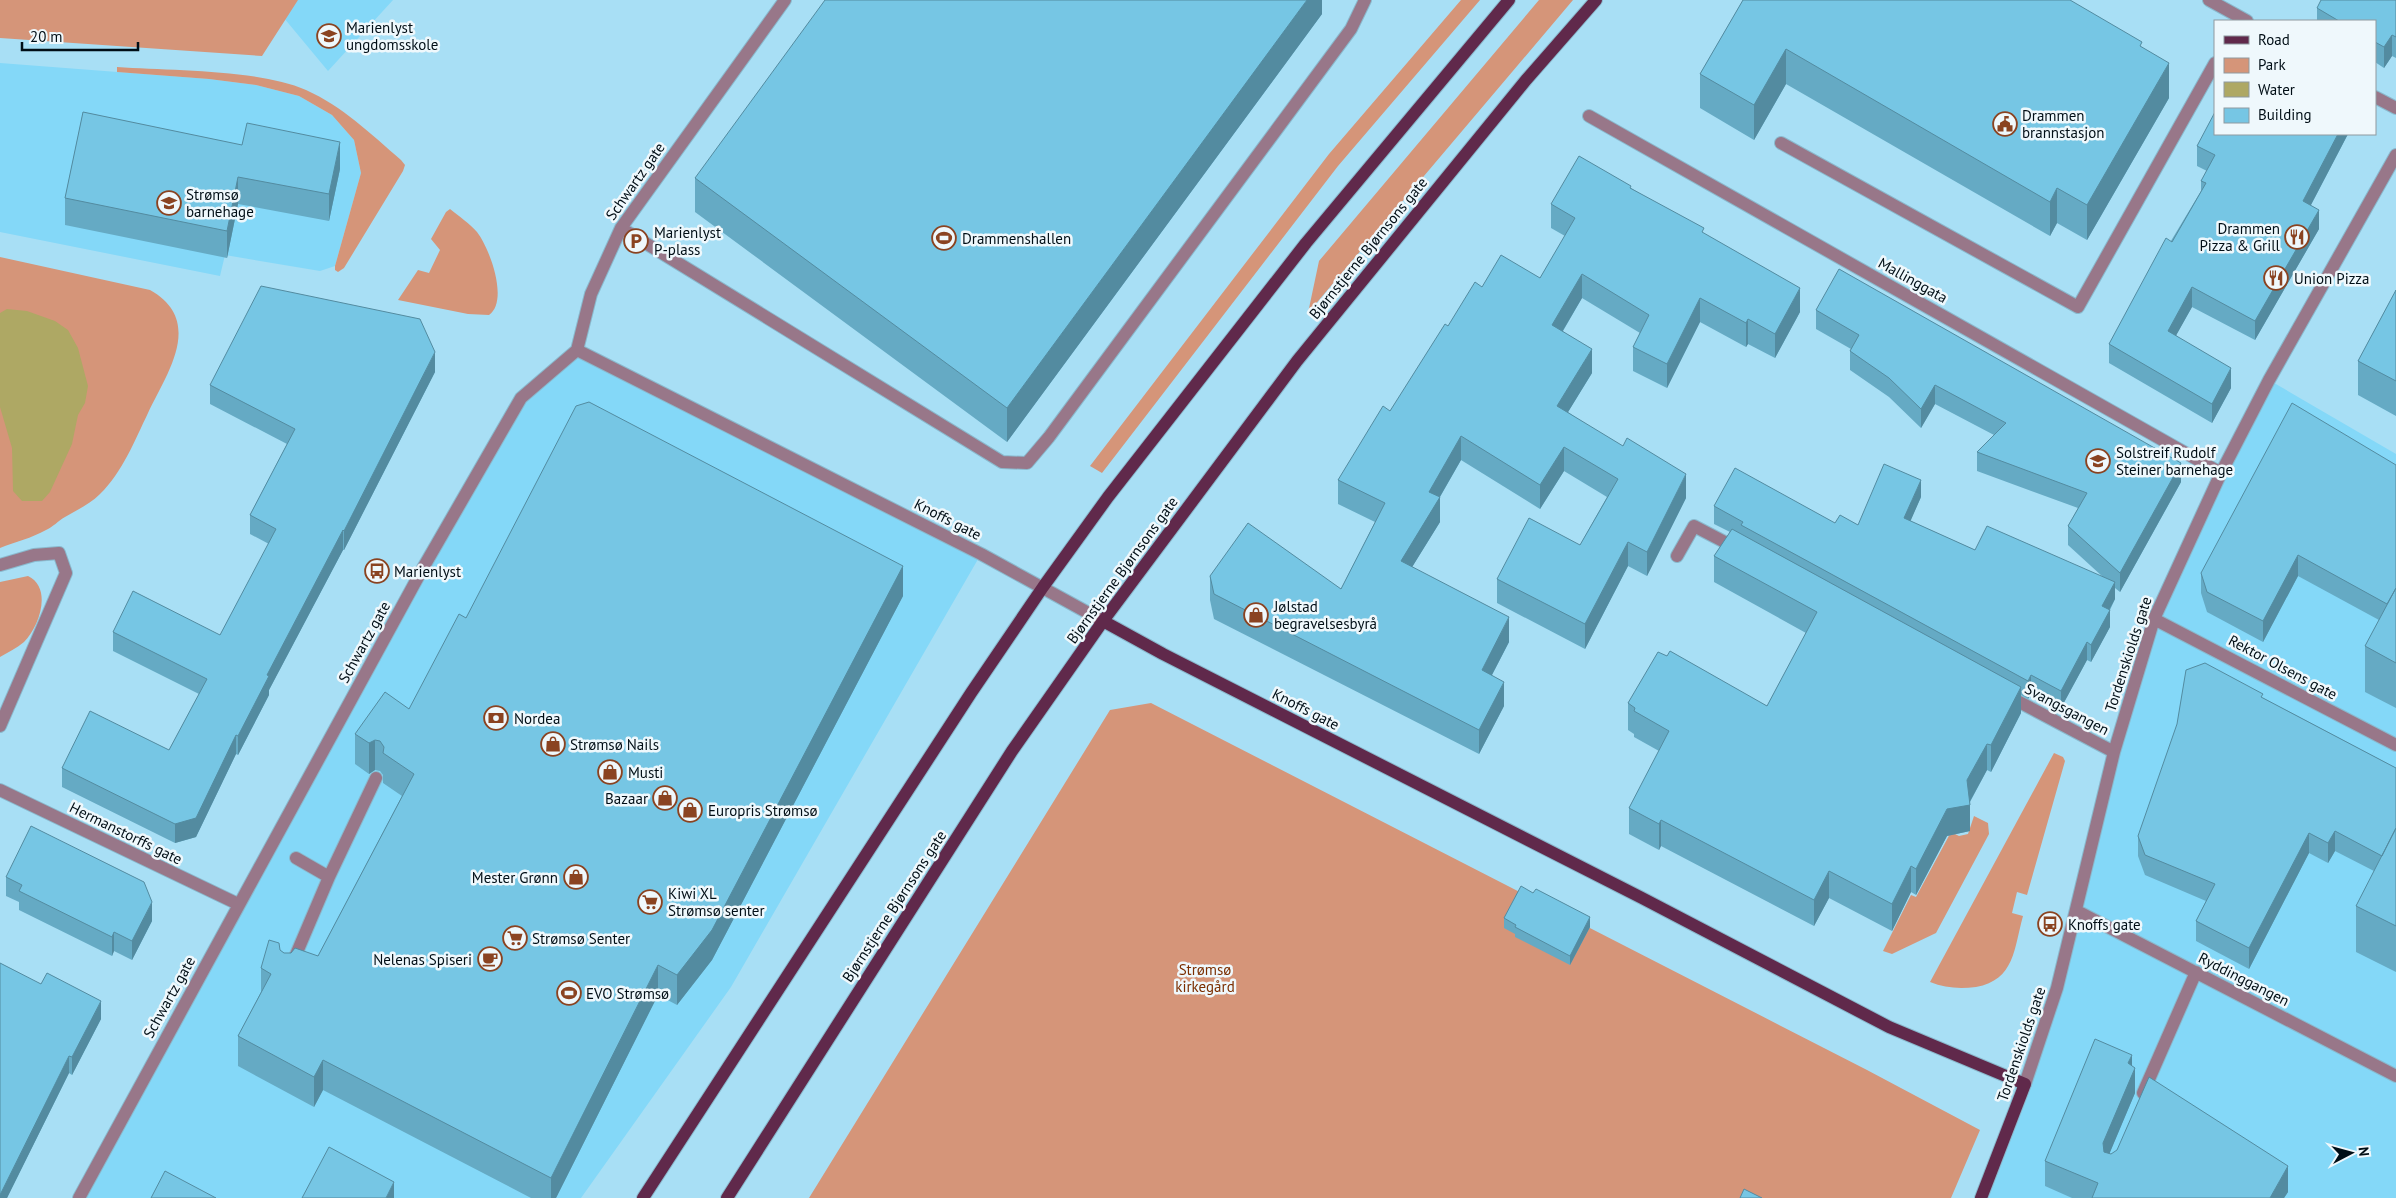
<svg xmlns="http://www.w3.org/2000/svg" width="2396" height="1198" font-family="'PT Sans',sans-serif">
<rect width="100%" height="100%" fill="#a8dff5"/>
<path fill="#84d8f8" d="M269,0H393L328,71Z
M0,63L209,79L256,85L299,96L332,115L354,140L361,173L335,266L320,271L225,255L220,276L0,232Z
M577,350L981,554L731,987L581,1198H79L521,398Z
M2269,380L2396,454V1198H1981L2025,1084L2154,619Z"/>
<path fill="#d59579" d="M0,0H298L262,56L0,38Z
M1461,0H1480L1338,166L1102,473L1090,466L1329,154Z
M1539,0H1573L1308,313L1319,261Z
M117,67C172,71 257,69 306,90C342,106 371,134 401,160L405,165L403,171L344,268L338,272L335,270V266L361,173L354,140L332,115L299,96L256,85L209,79L117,72Z
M450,209C459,216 470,224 477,232C490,249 509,301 489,315L468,314L398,300L418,270L429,273L440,250L431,239L446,212Z
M0,257L150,290C205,321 167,373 148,413C135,440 122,473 100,494C90,504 77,510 65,517C58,521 53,527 46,530C32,538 15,542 0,548Z
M28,576C53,588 39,627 24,642C17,648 8,652 0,657V582Z
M1151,703L1867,1070L1980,1130L1951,1198H809L1110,710Z
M2054,753L2063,757L2065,761L2027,895L2017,892L2012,913L2023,916C2014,948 2015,980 1976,987C1959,989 1945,988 1930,982Z
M1974,816L1988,823L1989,834L1936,933L1892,954L1883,951L1911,895L1916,897L1951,832L1959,836L1968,834Z"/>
<path fill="#aea864" d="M7,309L27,311L55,321L68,330L78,348L88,386L85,403L78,415L72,444L50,492L42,501H22L13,491L12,448L0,407V313Z"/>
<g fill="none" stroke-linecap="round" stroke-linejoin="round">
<g stroke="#8ab9cd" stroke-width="14">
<path id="minor" d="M2209,0L2247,21
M2375,97L2396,108
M1589,116L2221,473
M1781,143L2078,307L2215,63
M621,228L1002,462L1027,463L1049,437L1351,29L1365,0
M577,350L981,554L1103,621
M1677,556L1694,526L1738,549
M0,565L34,555L59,553L66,573L0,726
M2154,619L2396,745
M2006,695L2114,752
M0,790L238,904
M296,858L329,877
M2077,911L2396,1076
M292,964L329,877L376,778
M2025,1084L2057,988L2114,752L2154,619L2221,473L2269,380L2396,155
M2143,1093L2196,972
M79,1198L423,568L521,398L577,350L591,294L621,228L785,0"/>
</g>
<g stroke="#8ab9cd" stroke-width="14">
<path id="major" d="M1103,621L1163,654L1642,898L1889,1027L2025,1084L1981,1198
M643,1198L971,693L1043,587L1108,497L1306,243L1509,0
M727,1198L1012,751L1103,621L1297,361L1526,80L1596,0"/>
</g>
<use href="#minor" stroke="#987789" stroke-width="12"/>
<use href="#major" stroke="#60294b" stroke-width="12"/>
</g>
<path fill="#65aac4" d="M1322,0V14L1007,442L695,212V178Z
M1743,0L2142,47L2169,98L2087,240L2057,223L2050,236L1786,84L1754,140L1700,108V74Z
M2396,0V58L2392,56L2384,68L2375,62V21H2317V8Z
M83,112L340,169L329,221L238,204L227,258L65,225V198Z
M2348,134L2311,205L2319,229L2255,340L2192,307L2176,335L2231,388L2212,423L2109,363V344L2201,191V181L2207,171L2197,166V146Z
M1631,188L1704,234L1800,312L1775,358L1748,344L1746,347L1700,322L1667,388L1633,371V347L1640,333L1582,298L1563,331L1592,373L1568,412L1686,498L1647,576L1628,566L1585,649L1497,603V579L1580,545L1607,497L1564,471L1540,509L1461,460L1440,497V522L1412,567L1509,642L1492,675L1504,706L1479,754L1214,619L1210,600V576L1341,589L1375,522L1338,504V480L1390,411L1448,326L1482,287L1540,278L1565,236L1551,228V204Z
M2396,290V416L2358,395V361Z
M1816,310L2181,482L2120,592L2115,588V599L2110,610V627L2091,662L2087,660L2061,708L2031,693L2028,699L2021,695V713L1991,772L1987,770L1970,802V831L1947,836L1916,895L1911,892L1892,931L1829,898L1814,926L1661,846L1659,850L1629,834V808L1659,751L1634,737V734L1628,730V703L1667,656L1767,706L1806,633L1714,582V556L1730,532L1714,524V506L1835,523L1858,525L1921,497L1910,521L1975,550L2103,577L2068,545V526L2078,508L1977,471V452L1994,435L1935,404L1921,428L1889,397L1850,370V351L1851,349L1816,329Z
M435,372L344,550H343L269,690V695L238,755L236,754L196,837L175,843L62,787V768L169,750L199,694L113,651V632L220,635L269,544L250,534V515L287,444L210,404V385Z
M2396,465V708L2365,692V646L2379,620L2298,576L2263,642L2207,612L2201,593V573Z
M903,596L712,960L677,1005L658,995L556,1198H531L323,1090L314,1107L238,1066V1036L261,992V968L280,950L284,953L318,956L402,796L383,783V775L380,771L375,770L369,774L355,764V734L409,709L466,618Z
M2263,698L2396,768V972L2356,952V906L2374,871L2335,851L2328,863L2309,853L2249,969L2196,941V921L2206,901L2145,875L2138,856V836Z
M6,877L152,921L132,960L114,951L112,956L19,910V902L6,896Z
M1504,918L1590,927L1570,965L1515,937V934L1504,928Z
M0,963L101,1019L72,1075L69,1073L7,1198H0Z
M2132,1066L2135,1093L2109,1154L2288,1192L2284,1198H2072L2045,1186V1161Z"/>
<path fill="#538ba0" d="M1307,0H1322V14L1007,442V408Z
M2392,35V56L2384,68V47Z
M1786,49V84L1754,140V105Z
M2169,63V98L2087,240V205Z
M2338,134H2348L2303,220V201Z
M340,142V169L329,221V194Z
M238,177V204L227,258V231Z
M2057,188V223L2050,236V202Z
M2319,210V229L2255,340V321Z
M1582,274V298L1552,349V325Z
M2192,287V307L2168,350V331Z
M1800,288V312L1775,358V334Z
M1700,298V322L1667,388V364Z
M1748,319V344L1746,347V323Z
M1592,349V373L1557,430V406Z
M435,352V372L344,550V531Z
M2231,368V388L2212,423V404Z
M1935,385V404L1921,428V409Z
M1461,436V460L1434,507L1440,497V522L1401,585V561L1429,492Z
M1564,447V471L1540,509V485Z
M2181,463V482L2120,592V573Z
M1686,474V498L1647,576V552Z
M1921,480V497L1904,536V518Z
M343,530V550L269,690V695L238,755V736L267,675Z
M1628,542V566L1585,649V624Z
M2298,555V576L2263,642V621Z
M903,566V596L712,960L677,1005V975Z
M2115,582V599L2102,623V606Z
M2110,610V627L2091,662V645Z
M1509,617V642L1482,694V670Z
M2087,642V660L2061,708V691Z
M2031,675V693L2028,699V681Z
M1504,682V706L1479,754V730Z
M2021,687V713L1991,772V745Z
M236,735V754L196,837L175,843V824Z
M375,740V770L369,774V743Z
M1987,744V770L1968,805H1970V831L1947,836L1916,895V869L1947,809L1967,780Z
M1661,820V846L1659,850V824Z
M2335,831V851L2328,863V843Z
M2309,833V853L2249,969V948Z
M1911,866V892L1892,931V904Z
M1829,871V898L1814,926V900Z
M152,902V921L132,960V941Z
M1590,917V927L1570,965V956Z
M114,932V951L112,956V937Z
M658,965V995L556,1198H551V1178Z
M101,1001V1019L72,1075V1057Z
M2132,1055V1075L2135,1068V1093L2103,1169V1143L2128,1063Z
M69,1056V1073L7,1198H0V1195Z
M323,1060V1090L314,1107V1077Z
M2288,1166V1192L2284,1198H2270Z
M394,1182V1198H386Z"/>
<path fill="#76c6e4" stroke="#538ba0" d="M825,0H1307L1007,408L695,178Z
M1743,0H2070L2142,42L2140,46L2169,63L2087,205L2057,188L2050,202L1786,49L1754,105L1700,74Z
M2321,0H2396V37L2392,35L2384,47L2375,42V21H2339L2317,8Z
M83,112L242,145L247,123L340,142L329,194L238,177L227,231L65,198Z
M2215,112V134H2338L2303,201L2319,210L2255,321L2192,287L2168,331L2231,368L2212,404L2109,344L2166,238L2172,242L2206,183L2201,181L2215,155L2197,146Z
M1579,156L1631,186L1630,188L1704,228L1702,232L1800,288L1775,334L1748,319L1746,323L1700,298L1667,364L1633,347L1649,315L1582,274L1552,325L1592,349L1557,406L1623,446L1627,438L1686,474L1647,552L1628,542L1585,624L1497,579L1529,518L1580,545L1618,479L1564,447L1540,485L1461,436L1429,492L1440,497L1401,561L1509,617L1482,670L1504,682L1479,730L1214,594L1210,576L1248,523L1341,589L1385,503L1338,480L1383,406L1390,411L1445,324L1448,326L1475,282L1482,287L1501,255L1540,278L1575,218L1551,204Z
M1839,269L2181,463L2120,573L2068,526L2087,493L1977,452L2006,423L1935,385L1921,409L1889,378L1850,351L1859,335L1816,310Z
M261,286L420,319L435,352L344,531L343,530L267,675L269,676L238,736L236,735L196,818L175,824L62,768L90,711L169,750L207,679L113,632L133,591L220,635L276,529L250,515L295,429L210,385Z
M2396,290V381L2358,361Z
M589,402L903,566L712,930L677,975L658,965L551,1178L323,1060L314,1077L238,1036L271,974L261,968L269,940L279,943L280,950L284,953H291L295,948L318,956L414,774L383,753L384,747L380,741L375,740L369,743L355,734L385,692L409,709L459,614L466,618L576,406Z
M2292,403L2396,465V588L2387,604L2298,555L2263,621L2207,592L2201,573Z
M1884,464L1921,480L1904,518L1975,550L1987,526L2115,582L2102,606L2110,610L2091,645L2087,642L2061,691L2031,675L2028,681L1741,525L1743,522L1714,506L1735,468L1835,523L1840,515L1858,525Z
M1732,529L2021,687L1991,745L1987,744L1967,780L1970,805L1947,809L1916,869L1911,866L1892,904L1829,871L1814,900L1661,820L1659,824L1629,808L1669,731L1634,711L1635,708L1628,703L1658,652L1667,656L1670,651L1767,706L1817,612L1714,556Z
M2396,588V663L2365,646Z
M2205,663L2263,694L2261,697L2396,768V828L2382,856L2335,831L2328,843L2309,833L2249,948L2196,921L2215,884L2145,855L2138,836L2177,724L2186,670Z
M31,826L144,882L152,902L132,941L114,932L112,937L19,891L22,885L6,877Z
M2396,828V926L2356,906Z
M1521,886L1533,893L1536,889L1590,917L1570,956L1515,927L1516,925L1504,918Z
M0,963L41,984L47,973L101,1001L72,1057L69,1056L0,1195Z
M2095,1039L2132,1055L2128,1063L2135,1068L2103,1143L2104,1152L2111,1154L2117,1150L2149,1077L2288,1166L2270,1198H2092L2098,1183L2045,1161Z
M329,1147L394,1182L386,1198H302Z
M165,1171L216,1198H151Z
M1744,1189L1762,1198H1740Z"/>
<defs>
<g id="school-ring" transform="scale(1.25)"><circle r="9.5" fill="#eff8fc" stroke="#8a4321" stroke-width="1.5"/><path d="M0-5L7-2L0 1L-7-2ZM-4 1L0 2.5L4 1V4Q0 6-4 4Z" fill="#8a4321"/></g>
<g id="civic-ring" transform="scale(1.25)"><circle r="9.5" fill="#eff8fc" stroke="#8a4321" stroke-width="1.5"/><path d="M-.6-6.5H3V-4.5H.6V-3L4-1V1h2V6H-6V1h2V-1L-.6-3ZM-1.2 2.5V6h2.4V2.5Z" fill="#8a4321"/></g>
<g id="restaurant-ring" transform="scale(1.25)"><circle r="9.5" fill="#eff8fc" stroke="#8a4321" stroke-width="1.5"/><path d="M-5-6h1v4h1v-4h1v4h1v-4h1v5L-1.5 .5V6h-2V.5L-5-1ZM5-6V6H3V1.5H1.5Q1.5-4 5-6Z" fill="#8a4321"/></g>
<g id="stadium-ring" transform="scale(1.25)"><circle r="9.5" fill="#eff8fc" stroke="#8a4321" stroke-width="1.5"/><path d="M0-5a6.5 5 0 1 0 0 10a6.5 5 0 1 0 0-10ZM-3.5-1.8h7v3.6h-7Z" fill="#8a4321"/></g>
<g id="parking-ring" transform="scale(1.25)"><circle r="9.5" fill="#eff8fc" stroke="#8a4321" stroke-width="1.5"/><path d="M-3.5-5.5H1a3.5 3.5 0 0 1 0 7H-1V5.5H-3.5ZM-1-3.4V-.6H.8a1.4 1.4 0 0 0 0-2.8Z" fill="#8a4321"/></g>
<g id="bus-ring" transform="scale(1.25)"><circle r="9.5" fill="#eff8fc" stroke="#8a4321" stroke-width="1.5"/><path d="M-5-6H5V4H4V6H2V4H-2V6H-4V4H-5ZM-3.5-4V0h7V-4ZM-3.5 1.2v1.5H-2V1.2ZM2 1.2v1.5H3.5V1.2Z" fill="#8a4321"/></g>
<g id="shop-ring" transform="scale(1.25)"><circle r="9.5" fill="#eff8fc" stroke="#8a4321" stroke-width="1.5"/><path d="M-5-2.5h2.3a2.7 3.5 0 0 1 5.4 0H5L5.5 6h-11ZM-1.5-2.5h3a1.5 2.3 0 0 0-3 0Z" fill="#8a4321"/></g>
<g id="bank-ring" transform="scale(1.25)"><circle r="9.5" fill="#eff8fc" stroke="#8a4321" stroke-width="1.5"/><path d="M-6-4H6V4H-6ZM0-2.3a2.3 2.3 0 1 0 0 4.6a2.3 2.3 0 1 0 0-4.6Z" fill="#8a4321"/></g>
<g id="supermarket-ring" transform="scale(1.25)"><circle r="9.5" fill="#eff8fc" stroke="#8a4321" stroke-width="1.5"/><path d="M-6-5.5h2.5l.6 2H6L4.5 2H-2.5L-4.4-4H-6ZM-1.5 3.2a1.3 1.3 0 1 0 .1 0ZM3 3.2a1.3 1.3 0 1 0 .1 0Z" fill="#8a4321"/></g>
<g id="cafe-ring" transform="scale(1.25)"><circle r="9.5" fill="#eff8fc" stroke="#8a4321" stroke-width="1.5"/><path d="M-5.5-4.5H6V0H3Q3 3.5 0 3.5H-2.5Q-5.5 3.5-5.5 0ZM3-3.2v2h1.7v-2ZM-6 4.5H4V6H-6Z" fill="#8a4321"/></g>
</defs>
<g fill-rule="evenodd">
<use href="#school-ring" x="329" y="36"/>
<use href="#civic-ring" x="2005" y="124"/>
<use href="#school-ring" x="169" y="203"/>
<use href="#restaurant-ring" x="2297" y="237"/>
<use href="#stadium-ring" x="944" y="238"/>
<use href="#parking-ring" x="636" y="241"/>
<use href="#restaurant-ring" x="2276" y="278"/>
<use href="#school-ring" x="2098" y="461"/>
<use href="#bus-ring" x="377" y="571"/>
<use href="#shop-ring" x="1256" y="615"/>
<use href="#bank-ring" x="496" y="718"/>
<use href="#shop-ring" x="553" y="744"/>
<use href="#shop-ring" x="610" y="772"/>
<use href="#shop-ring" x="665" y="798"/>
<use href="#shop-ring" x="690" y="810"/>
<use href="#shop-ring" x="576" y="877"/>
<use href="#supermarket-ring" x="650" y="902"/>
<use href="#bus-ring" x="2050" y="924"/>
<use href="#supermarket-ring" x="515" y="938"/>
<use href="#cafe-ring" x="490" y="959"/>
<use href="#stadium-ring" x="569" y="993"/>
</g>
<g text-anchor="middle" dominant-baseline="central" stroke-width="5" stroke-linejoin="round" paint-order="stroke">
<g font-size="15" fill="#000e16" stroke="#eff8fc" text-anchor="start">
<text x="346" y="27">Marienlyst<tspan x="346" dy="17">ungdomsskole</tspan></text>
<text x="2022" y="115">Drammen<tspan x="2022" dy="17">brannstasjon</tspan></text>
<text x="186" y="194">Strømsø<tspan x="186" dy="17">barnehage</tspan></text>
<text x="2280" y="228" text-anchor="end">Drammen<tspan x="2280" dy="17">Pizza &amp; Grill</tspan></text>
<text x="654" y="232">Marienlyst<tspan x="654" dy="17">P-plass</tspan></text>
<text x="962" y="238">Drammenshallen</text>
<text x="2294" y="278">Union Pizza</text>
<text x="2116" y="452">Solstreif Rudolf<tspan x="2116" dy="17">Steiner barnehage</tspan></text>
<text x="394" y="571">Marienlyst</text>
<text x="1274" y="606">Jølstad<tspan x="1274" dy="17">begravelsesbyrå</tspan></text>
<text x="514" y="718">Nordea</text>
<text x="570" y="744">Strømsø Nails</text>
<text x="628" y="772">Musti</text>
<text x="648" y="798" text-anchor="end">Bazaar</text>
<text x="708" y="810">Europris Strømsø</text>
<text x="558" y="877" text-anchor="end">Mester Grønn</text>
<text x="668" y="893">Kiwi XL<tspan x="668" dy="17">Strømsø senter</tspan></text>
<text x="2068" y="924">Knoffs gate</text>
<text x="532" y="938">Strømsø Senter</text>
<text x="472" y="959" text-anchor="end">Nelenas Spiseri</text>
<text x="586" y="993">EVO Strømsø</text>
</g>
<g font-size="15" fill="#000e16" stroke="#eff8fc">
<text transform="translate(635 181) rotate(-55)">Schwartz gate</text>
<text transform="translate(1368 248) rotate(-51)">Bjørnstjerne Bjørnsons gate</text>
<text transform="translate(1913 280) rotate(29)">Mallinggata</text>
<text transform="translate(948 519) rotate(27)">Knoffs gate</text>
<text transform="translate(1122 570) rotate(-54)">Bjørnstjerne Bjørnsons gate</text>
<text transform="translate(364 642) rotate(-61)">Schwartz gate</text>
<text transform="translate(2128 654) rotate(-72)">Tordenskiolds gate</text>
<text transform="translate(2283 667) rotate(28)">Rektor Olsens gate</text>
<text transform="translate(1306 709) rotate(27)">Knoffs gate</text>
<text transform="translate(2067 709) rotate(28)">Svangsgangen</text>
<text transform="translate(126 833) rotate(26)">Hermanstorffs gate</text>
<text transform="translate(894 906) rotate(-57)">Bjørnstjerne Bjørnsons gate</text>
<text transform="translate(2244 979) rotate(27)">Ryddinggangen</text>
<text transform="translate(169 997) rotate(-61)">Schwartz gate</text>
<text transform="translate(2021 1044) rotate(-71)">Tordenskiolds gate</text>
</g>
<g font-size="15" fill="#7b2e00" stroke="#eff8fc">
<text x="1205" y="969">Strømsø<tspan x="1205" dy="17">kirkegård</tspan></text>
</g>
</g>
<rect x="2214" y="20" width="162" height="115" fill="#eff8fc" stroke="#8f9aa0"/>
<rect x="2224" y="36" width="25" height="8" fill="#60294b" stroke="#8f9aa0"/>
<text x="2258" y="45" font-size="15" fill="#000e16">Road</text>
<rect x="2224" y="58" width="25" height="15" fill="#d59579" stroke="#8f9aa0"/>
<text x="2258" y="70" font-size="15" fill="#000e16">Park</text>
<rect x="2224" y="82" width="25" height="15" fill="#aea864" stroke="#8f9aa0"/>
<text x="2258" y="95" font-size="15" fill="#000e16">Water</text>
<rect x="2224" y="108" width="25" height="15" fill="#76c6e4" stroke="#8f9aa0"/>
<text x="2258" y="120" font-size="15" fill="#000e16">Building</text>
<g transform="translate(2351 1153) rotate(84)" stroke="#eff8fc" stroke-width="4" paint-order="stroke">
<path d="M0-4L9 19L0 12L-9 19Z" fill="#000e16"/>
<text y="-8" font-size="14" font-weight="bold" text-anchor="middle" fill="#000e16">N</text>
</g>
<path d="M22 42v8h116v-8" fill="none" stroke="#000e16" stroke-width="2.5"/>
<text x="30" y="42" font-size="15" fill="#000e16" stroke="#eff8fc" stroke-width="4" paint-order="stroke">20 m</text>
</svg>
